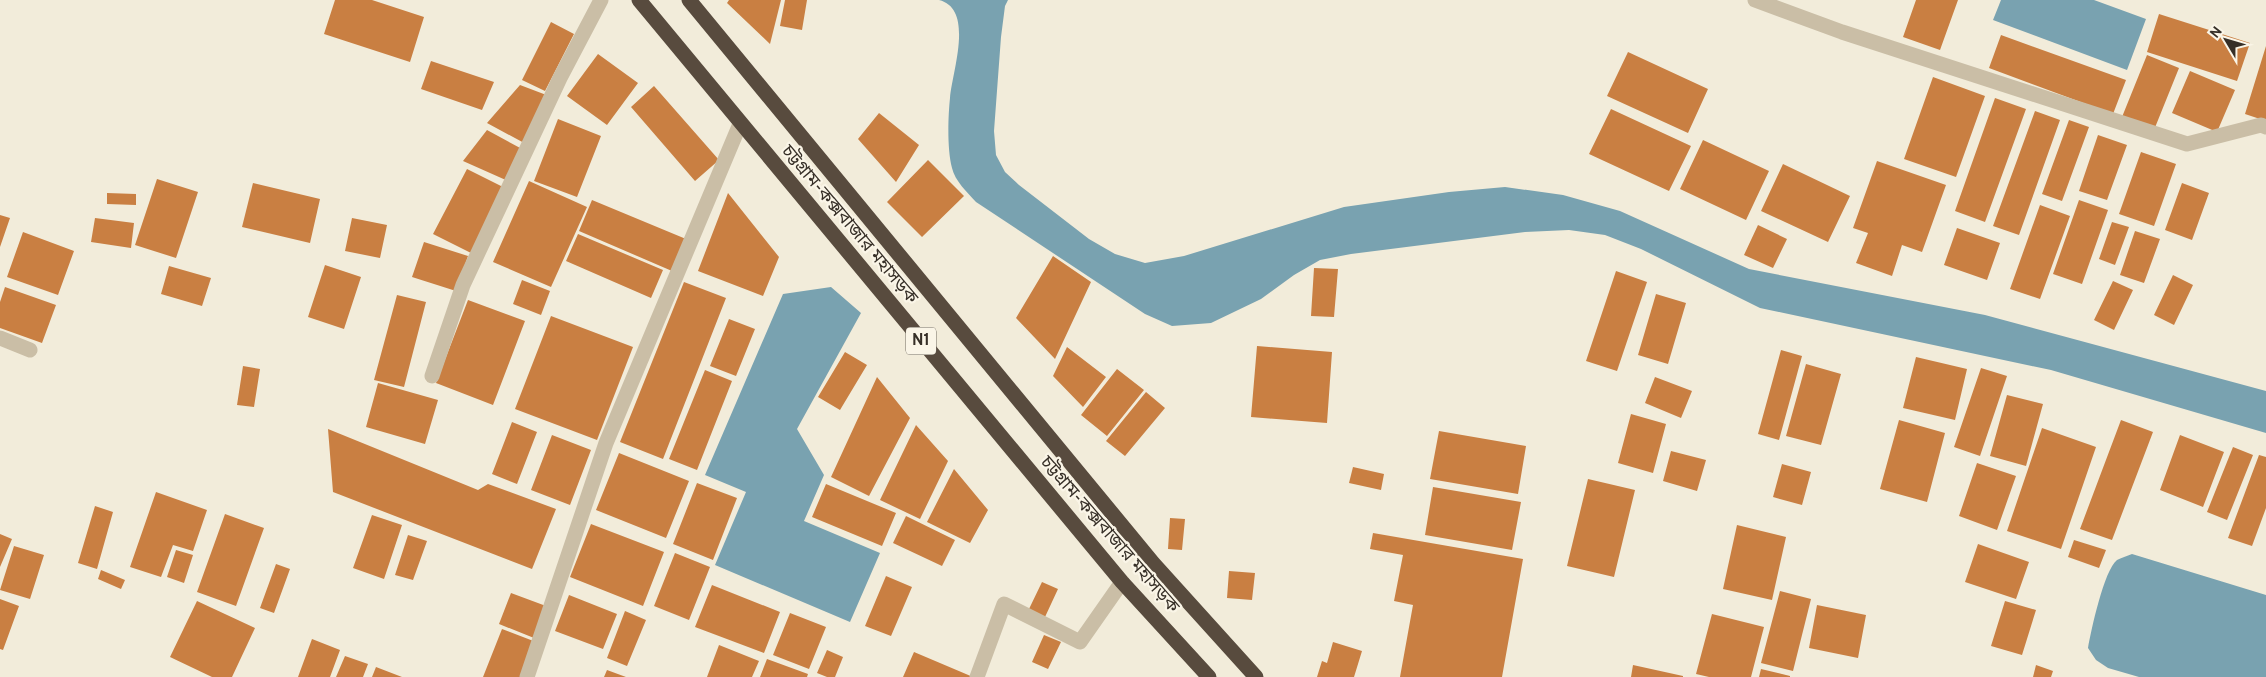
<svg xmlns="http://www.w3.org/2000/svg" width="2266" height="677" font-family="Overpass,'Noto Sans Bengali',sans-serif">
<rect width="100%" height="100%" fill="#f2ecda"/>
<path fill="#79a2b0" d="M939,0H1008L1005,6L1001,37L994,131L996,155L1005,172L1019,185L1089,239L1115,254L1145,263L1184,256L1344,207L1449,192L1505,187L1563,195L1620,211L1749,269L1985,315L2266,391V433L2051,370L1760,308L1641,249L1605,235L1569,230L1525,232L1351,254L1320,260L1294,275L1261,299L1211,323L1172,326L1145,314L976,202C967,192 955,181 952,168C947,149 948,117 950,98C952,72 975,9 939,0Z
M2001,0H2094L2146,19L2127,70L1993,20Z
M831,287L861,313L797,429L824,475L804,521L880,553L850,622L715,565L746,492L705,475L783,294Z
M2132,554L2266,595V677H2139L2108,668L2096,660L2088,648C2091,631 2104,570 2117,560C2121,558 2127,556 2132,554Z"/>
<path fill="#c97f42" d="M335,0H372L424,17L410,62L324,34Z
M729,0H781L770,44L727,3Z
M785,0H807L802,30L780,26Z
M1916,0H1958L1940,50L1903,37Z
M2159,14L2250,43L2237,81L2147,52Z
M551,22L574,34L545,91L522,80Z
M2001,35L2126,80L2113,114L1989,68Z
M2266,46V121L2245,114Z
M1628,52L1708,89L1688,133L1607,96Z
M598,54L638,83L607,125L567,96Z
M2147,55L2179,68L2154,130L2122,117Z
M431,61L494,82L482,110L421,89Z
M2190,71L2235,90L2217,132L2172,113Z
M1933,77L1985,96L1956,177L1904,159Z
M520,85L549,96L526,144L487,123Z
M654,86L719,160L695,181L631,107Z
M1995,98L2026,109L1985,222L1955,211Z
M1611,109L1691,146L1669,191L1589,154Z
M2035,111L2060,120L2019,235L1993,226Z
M879,113L919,145L896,182L858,139Z
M558,119L601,136L577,197L534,181Z
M2069,120L2089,127L2062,201L2042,194Z
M487,130L522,149L508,181L463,161Z
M2098,135L2127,145L2107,200L2079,191Z
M1703,140L1769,171L1746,220L1680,189Z
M2141,152L2176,164L2154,226L2119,214Z
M928,160L964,196L922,237L887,202Z
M1877,161L1946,185L1922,252L1902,245L1892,276L1856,263L1868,233L1853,228Z
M1783,164L1850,196L1828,242L1761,211Z
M467,169L505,188L471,253L433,234Z
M157,179L198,192L176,258L135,245Z
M529,181L587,207L551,287L493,262Z
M253,183L320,199L310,243L242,227Z
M2182,183L2209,193L2192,240L2165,230Z
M107,193L136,194V205L107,204Z
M728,193L779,257L763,296L698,271Z
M592,200L686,239L672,271L579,231Z
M2079,200L2108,210L2082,284L2053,274Z
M2040,205L2070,216L2040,299L2010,289Z
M0,215L10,218L0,247Z
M95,218L134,223L131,248L91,242Z
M352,218L387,225L380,258L345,251Z
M2112,222L2129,227L2115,265L2099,259Z
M1758,225L1787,239L1773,268L1744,255Z
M1957,228L2000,243L1987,280L1944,265Z
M2135,231L2160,239L2144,283L2120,275Z
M23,232L74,251L58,295L7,277Z
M578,234L663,270L651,298L566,261Z
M424,242L468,256L456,291L412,277Z
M1053,256L1091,282L1055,359L1016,318Z
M325,265L361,277L344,329L308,317Z
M169,266L211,278L202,306L161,294Z
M1314,268L1338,269L1334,317L1311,316Z
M1616,271L1647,282L1617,371L1586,361Z
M2173,275L2193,285L2174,325L2154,315Z
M522,280L550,291L541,315L513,304Z
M2113,281L2133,290L2114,330L2094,320Z
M684,282L726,298L663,459L620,442Z
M5,287L56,305L42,343L0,328V302Z
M1656,294L1686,303L1668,364L1638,355Z
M397,295L426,302L404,387L374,380Z
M468,300L525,321L493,405L436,383Z
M551,316L633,347L597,440L515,409Z
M729,319L755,329L736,376L710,366Z
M1257,346L1332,352L1327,423L1251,417Z
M1067,347L1106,377L1083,407L1053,376Z
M1781,350L1802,356L1779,440L1758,434Z
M845,352L867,365L840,410L818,397Z
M1916,357L1967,369L1955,420L1903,408Z
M1806,364L1841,374L1821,445L1786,436Z
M243,366L260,369L254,407L237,405Z
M1981,368L2007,376L1980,456L1954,447Z
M1117,369L1144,390L1107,436L1081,415Z
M705,370L732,381L697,470L669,459Z
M877,377L910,418L869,496L831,477Z
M1655,377L1692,391L1681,418L1645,403Z
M378,383L438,400L425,444L366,427Z
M1146,392L1165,408L1125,456L1106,441Z
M2007,395L2043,404L2026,466L1990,456Z
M1631,414L1666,424L1653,473L1618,463Z
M1899,420L1945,433L1927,502L1880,489Z
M2121,420L2153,432L2112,540L2080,529Z
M512,422L537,432L517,484L492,474Z
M916,425L948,461L920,519L880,500Z
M2042,428L2096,447L2061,549L2007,531Z
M328,429L478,490L488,484L556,509L532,569L333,492Z
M1439,431L1526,446L1518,494L1430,479Z
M552,435L591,450L570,505L531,490Z
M2180,435L2224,452L2203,507L2160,490Z
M2233,447L2253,455L2227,520L2207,512Z
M1671,451L1706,460L1697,491L1663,481Z
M619,453L689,481L666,538L596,510Z
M2259,455L2266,457V508L2252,546L2228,538Z
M1977,463L2016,476L1997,530L1959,516Z
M1782,464L1811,472L1802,505L1773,497Z
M1353,467L1384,474L1381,490L1349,483Z
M954,469L988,510L970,543L927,522Z
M1588,479L1635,490L1614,577L1567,566Z
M697,483L737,498L713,560L673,544Z
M826,484L896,513L882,546L812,517Z
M1433,487L1521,502L1512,550L1425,535Z
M156,492L207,510L193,551L173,545L161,577L130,567Z
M95,506L113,512L97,569L78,563Z
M225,514L264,528L236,606L197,592Z
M372,515L402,525L384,579L353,568Z
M906,516L955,540L942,566L893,543Z
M1170,518L1185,519L1182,550L1168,549Z
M591,524L664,552L643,606L570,577Z
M1737,525L1786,537L1772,600L1723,589Z
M1373,533L1523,559L1502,677H1400L1413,605L1394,601L1403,555L1370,549Z
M0,534L12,539L0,567Z
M408,535L427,541L413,580L395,575Z
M2074,540L2106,550L2099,568L2068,557Z
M1978,544L2029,562L2016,599L1965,582Z
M14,546L44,555L30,599L0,590Z
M176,550L193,555L184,583L167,577Z
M675,553L710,567L689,620L654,606Z
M276,564L290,569L274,613L260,608Z
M101,570L125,580L121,589L98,579Z
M1229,571L1255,573L1252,600L1227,598Z
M886,576L912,587L891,636L865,626Z
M1042,582L1058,589L1045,617L1029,609Z
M712,585L780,612L764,653L695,627Z
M1780,591L1811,599L1793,671L1761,663Z
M511,593L546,606L534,638L499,624Z
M569,595L617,614L603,649L555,631Z
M0,599L19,606L3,650L0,649Z
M197,601L255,628L232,677H212L170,657Z
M2005,601L2036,610L2022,655L1991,646Z
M1817,605L1866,615L1858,658L1809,648Z
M625,611L646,620L627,666L607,658Z
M790,613L826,627L809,669L773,655Z
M1712,614L1764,627L1751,677H1709L1696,674Z
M502,629L536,642L523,677H483Z
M1044,635L1061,642L1048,669L1032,662Z
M312,639L340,650L330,677H298Z
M1333,642L1362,651L1354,677H1317L1322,661L1327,663Z
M719,645L759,661L752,677H707Z
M827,650L843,657L835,677H827L817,673Z
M914,652L973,677H903Z
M345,656L368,664L363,677H336Z
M767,659L808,674L807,677H760Z
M1633,665L1683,676V677H1631Z
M2036,665L2053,671L2051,677H2033Z
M376,667L402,677H372Z
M1761,669L1790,676V677H1759Z
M607,670L626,677H604Z"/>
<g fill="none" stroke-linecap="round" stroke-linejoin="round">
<path stroke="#cabea6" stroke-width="15" d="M1755,0L1842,32L2187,144L2261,125L2266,127
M0,338L30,350
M432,376L463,285L560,78L601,0
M527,677L606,443L740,124
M977,677L1004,604L1080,642L1122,582"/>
<path stroke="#584b3e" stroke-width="15" d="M639,0L1122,582L1209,677
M689,0L1153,563L1256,677"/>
</g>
<g text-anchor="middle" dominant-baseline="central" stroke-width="4.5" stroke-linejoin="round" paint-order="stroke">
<rect fill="#faf5e7" stroke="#716a61" stroke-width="1" x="906" y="327.5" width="30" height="27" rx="4"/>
<g font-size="16" font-weight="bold" fill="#362f27">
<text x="921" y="341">N1</text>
</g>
<g font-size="18" fill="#362f27" stroke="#faf5e7">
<text transform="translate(849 225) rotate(50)">চট্টগ্রাম-কক্সবাজার মহাসড়ক</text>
<text transform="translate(1109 535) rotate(49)">চট্টগ্রাম-কক্সবাজার মহাসড়ক</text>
</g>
</g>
<g transform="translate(2226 40) rotate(308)" stroke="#faf5e7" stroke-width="4" paint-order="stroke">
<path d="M0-4L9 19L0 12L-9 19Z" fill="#362f27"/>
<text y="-8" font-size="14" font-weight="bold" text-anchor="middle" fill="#362f27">N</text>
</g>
</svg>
